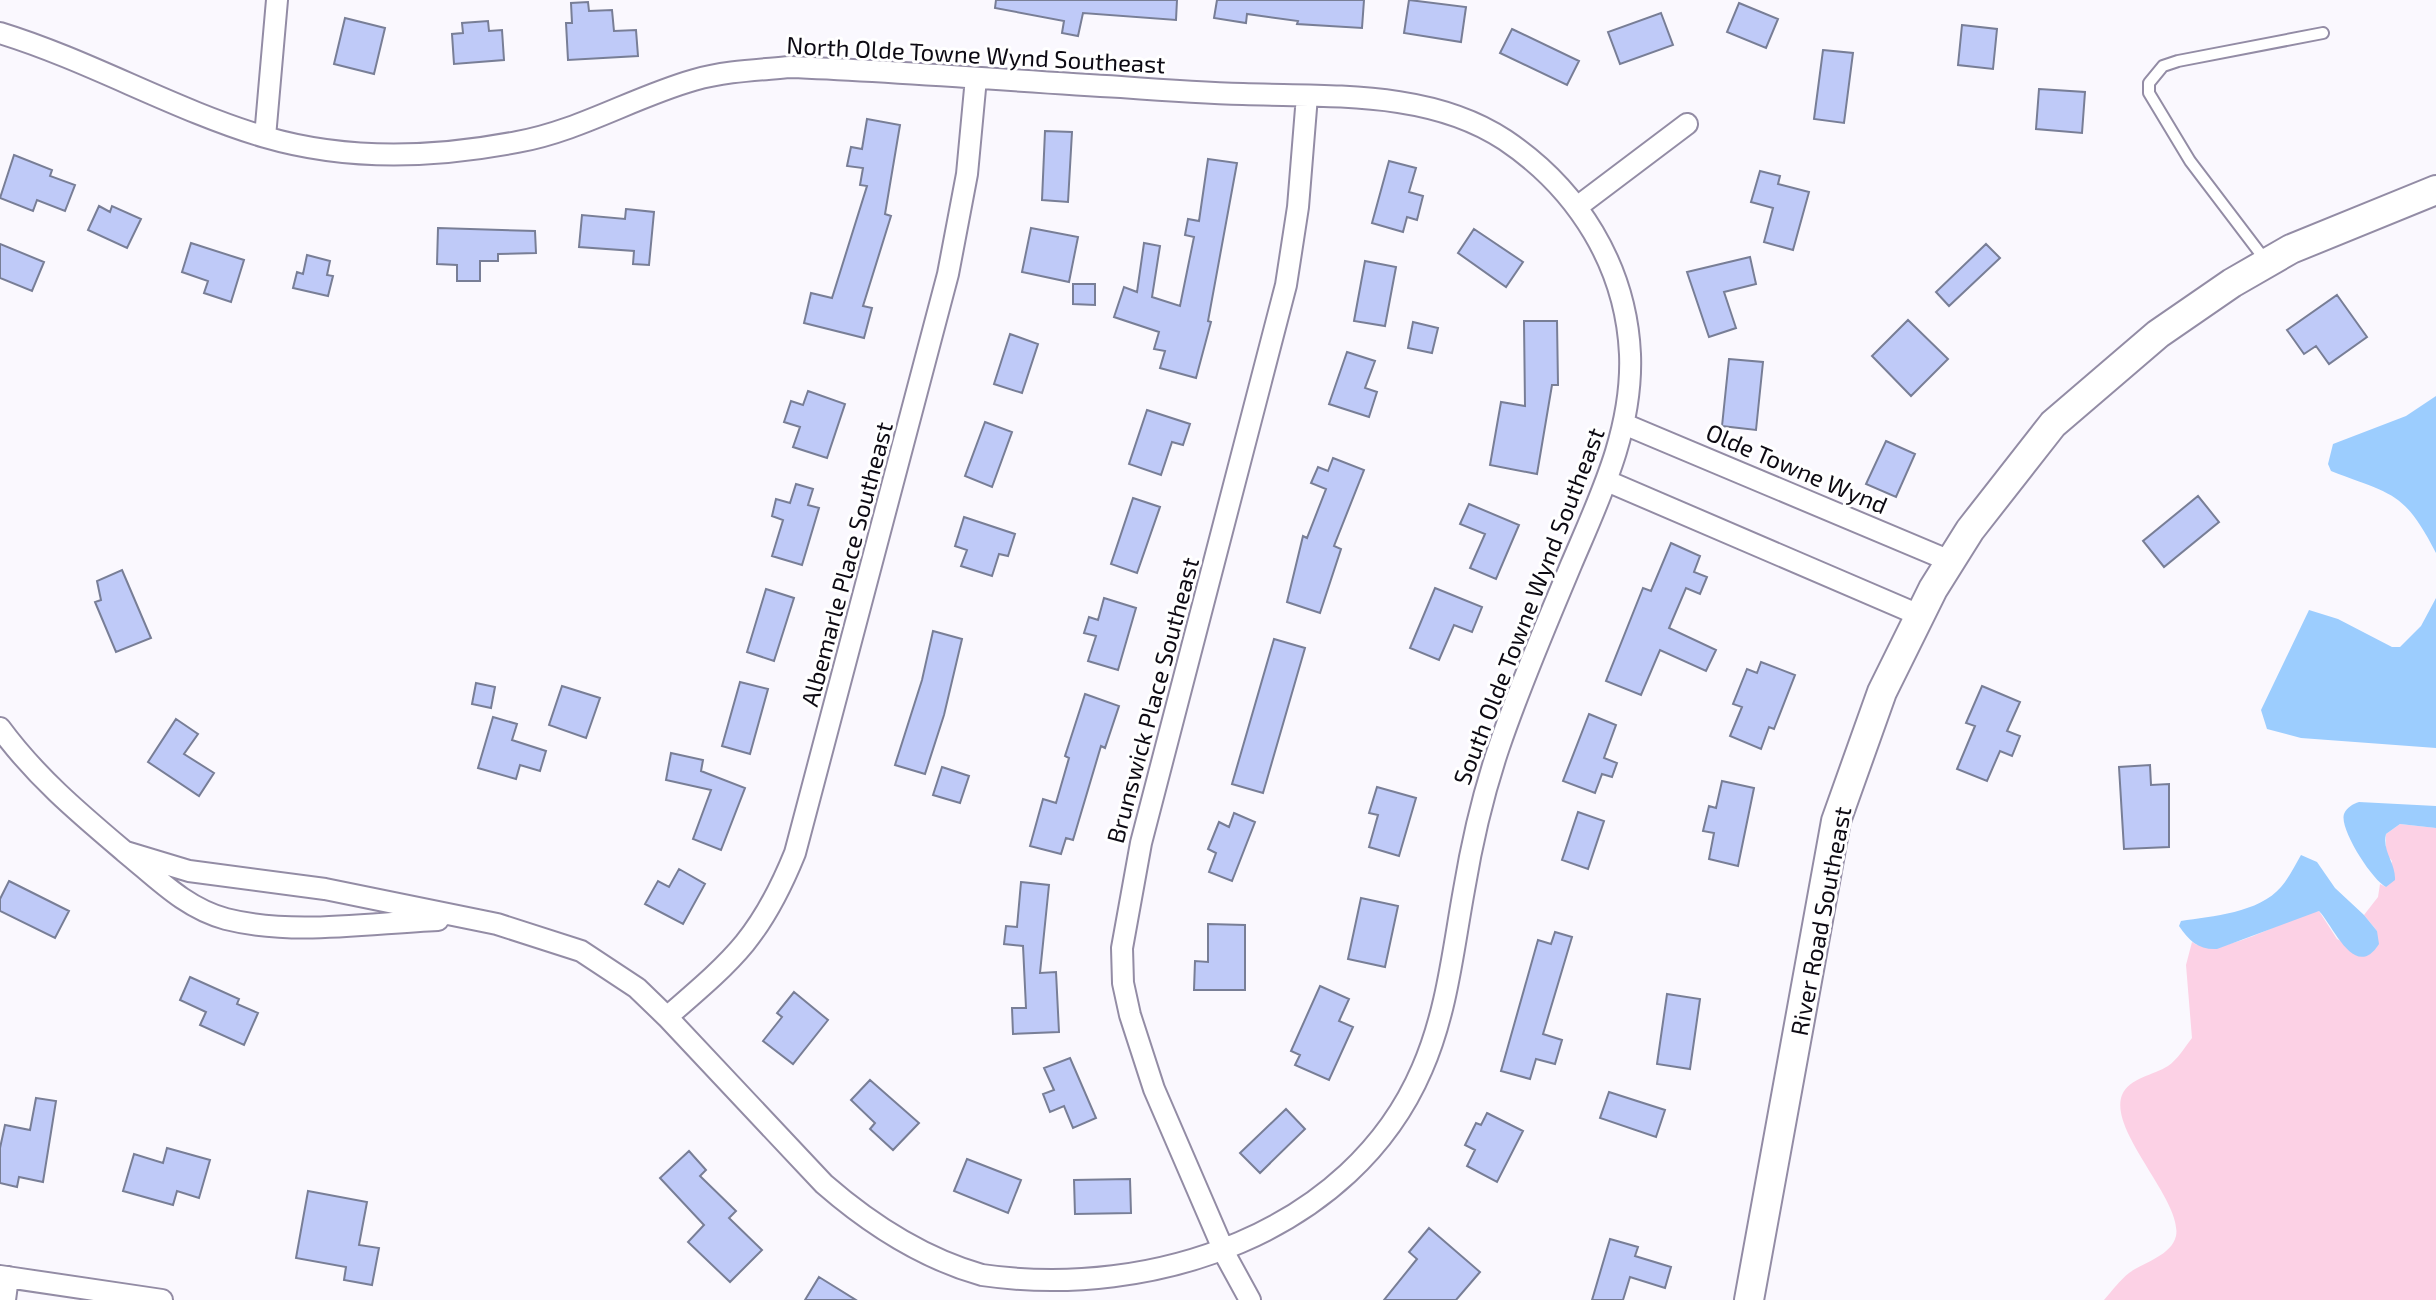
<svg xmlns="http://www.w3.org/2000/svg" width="2436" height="1300" font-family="'Exo 2',sans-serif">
<rect width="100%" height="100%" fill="#faf8fe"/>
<path fill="#fcd1e5" d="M2400,824L2436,828V1300H2104C2112,1291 2120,1280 2129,1273C2144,1262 2171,1256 2176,1236C2183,1201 2108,1131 2122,1095C2129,1078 2154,1075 2168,1066C2177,1060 2185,1047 2192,1038L2186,965L2192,942C2219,962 2287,916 2319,911L2337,939L2368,955L2377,947V931L2364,915L2378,897L2380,884L2386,887L2392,861L2386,854V834Z"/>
<path fill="#9ccdfe" d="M2436,396V553C2404,491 2393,495 2331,471L2328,464L2333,444L2406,416Z
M2436,598V748L2301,738L2267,729L2261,710L2309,610L2338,619L2392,647H2400L2421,626Z
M2359,802L2436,806V828L2400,824L2386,834C2382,852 2396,863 2395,880L2386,887C2372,880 2339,829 2344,814C2347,807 2353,804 2359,802Z
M2301,855L2317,862L2335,888L2364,915L2377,931L2379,944C2355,982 2333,925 2319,911L2217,949C2199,950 2189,941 2179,926L2181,921C2212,916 2259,913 2281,887C2289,878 2295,865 2301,855Z"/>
<path fill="#bfcaf8" stroke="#787e96" stroke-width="2" d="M996,0H1177L1176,20L1083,13L1078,36L1062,33L1064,21L995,8Z
M1217,0H1364L1362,28L1297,24L1298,21L1247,14L1246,23L1214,18Z
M1409,0L1466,7L1461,42L1404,33Z
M588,2L589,11L612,10L614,31L636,30L638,56L568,60L566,23H572L571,3Z
M1739,3L1778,19L1766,48L1727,32Z
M1661,13L1673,45L1620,64L1608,32Z
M345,18L385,28L374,74L334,64Z
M488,21L489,31L502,30L504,60L454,64L452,34L463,33L462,23Z
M1962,25L1997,29L1993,69L1958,65Z
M1512,29L1579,61L1567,85L1500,53Z
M1823,50L1853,53L1844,123L1814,119Z
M2039,89L2085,92L2082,133L2036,129Z
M867,119L900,125L885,214L891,216L863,306L872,308L864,338L804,323L811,293L832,298L867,186L860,185L863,168L847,166L851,147L862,149Z
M1045,131L1072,132L1068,202L1042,200Z
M14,155L52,170L50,176L75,185L65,211L37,200L33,211L0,198Z
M1208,159L1237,163L1208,321L1211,322L1196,378L1160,368L1165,351L1154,349L1159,332L1114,317L1124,287L1137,292L1144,243L1160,246L1152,297L1180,306L1194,237L1185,235L1188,219L1199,221Z
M1389,161L1416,168L1409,192L1423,196L1417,220L1407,217L1403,232L1372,223Z
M1760,171L1780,176L1778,184L1809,192L1793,250L1764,242L1773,208L1751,202Z
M99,206L110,212L112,206L141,219L127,248L88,230Z
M626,209L654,212L649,265L633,264L634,251L579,247L582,215L625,219Z
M438,228L535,231L536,253L498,254V261H480V281H457V265L437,264Z
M1031,228L1078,237L1069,282L1022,272Z
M1474,229L1523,262L1506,287L1458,253Z
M191,243L244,260L231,302L204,293L208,281L182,272Z
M0,244L44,262L32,291L0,278Z
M1986,244L2000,258L1949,306L1936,292Z
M307,255L330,261L327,275L333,276L328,296L293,288L297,272L303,274Z
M1750,257L1756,284L1724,292L1736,328L1709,337L1687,272Z
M1365,261L1396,267L1385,326L1354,321Z
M1073,284H1095V305L1073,304Z
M2337,295L2367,337L2329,364L2316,346L2304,354L2287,330Z
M1908,320L1948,359L1911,396L1872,356Z
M1524,321H1557L1558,385H1552L1537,474L1490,465L1501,402L1525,406Z
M1413,322L1438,328L1432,353L1408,348Z
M1010,334L1038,344L1022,393L994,384Z
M1347,352L1375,361L1365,388L1377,392L1369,417L1329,404Z
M1729,359L1763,362L1756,430L1722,426Z
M808,391L845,404L827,458L793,447L800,427L784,422L791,401L803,405Z
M1147,410L1190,424L1183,445L1172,442L1161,475L1129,464Z
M985,422L1012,432L992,487L965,476Z
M1886,441L1915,454L1896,497L1866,484Z
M1333,458L1364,470L1334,546L1341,549L1320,613L1287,602L1303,536L1307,538L1326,489L1311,483L1318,467L1328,471Z
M796,484L813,489L808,505L819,508L802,565L772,556L783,520L772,516L776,499L790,503Z
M2198,496L2219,522L2164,567L2143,541Z
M1133,498L1160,507L1137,573L1111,564Z
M1469,504L1519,525L1496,579L1470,568L1485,534L1460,524Z
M964,517L1015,534L1008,556L999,554L992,576L961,566L967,550L955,546Z
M1671,543L1700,556L1694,572L1707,577L1700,594L1686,588L1669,628L1716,650L1706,671L1660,650L1641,695L1606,681L1643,588L1651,591Z
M122,570L151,638L116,652L95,602L101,600L97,581Z
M1435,588L1482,607L1472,632L1454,625L1439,660L1410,648Z
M766,589L794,598L774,661L747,652Z
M1104,598L1136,608L1118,670L1088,661L1096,636L1084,633L1089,617L1098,620Z
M933,631L962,639L944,715L925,774L895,765L922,680Z
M1274,639L1305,648L1263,793L1232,784Z
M1761,662L1795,675L1774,729L1769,727L1761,749L1730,736L1742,707L1733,704L1747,669L1757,673Z
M740,682L768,689L750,754L722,746Z
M476,683L495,687L491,708L472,704Z
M562,686L600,698L586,738L549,725Z
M1982,686L2020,702L2007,731L2020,736L2012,756L2000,751L1987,781L1957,769L1975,726L1966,723Z
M1085,694L1119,706L1105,748L1101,746L1073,840L1066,838L1061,854L1030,846L1043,799L1056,803L1069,758L1065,756Z
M1589,714L1616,725L1604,758L1617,763L1612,777L1602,774L1595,793L1563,781Z
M493,717L517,724L512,740L546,751L540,771L520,765L516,779L478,768Z
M176,719L198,734L184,754L214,773L199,796L148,762Z
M671,753L703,760L701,771L745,788L721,850L693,839L711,790L666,780Z
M2150,765L2151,785L2169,784V847L2124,849L2119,767Z
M942,767L969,776L960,803L933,795Z
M1722,781L1754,788L1738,866L1709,859L1714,833L1703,831L1709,806L1716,808Z
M1377,787L1416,798L1399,856L1369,847L1378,815L1369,813Z
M1578,812L1604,821L1588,869L1562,860Z
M1234,813L1255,822L1232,881L1209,872L1216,853L1208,849L1219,822L1229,827Z
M679,869L705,884L683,924L645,904L658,881L669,887Z
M9,881L69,911L55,938L0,911V899Z
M1021,882L1049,885L1040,973L1056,972L1059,1032L1013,1034L1012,1008H1026L1023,946L1004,944L1006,926L1017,927Z
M1361,898L1398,906L1385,967L1348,959Z
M1208,924L1245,925V990H1194L1195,961L1208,962Z
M1555,932L1572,937L1543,1034L1562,1040L1555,1064L1536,1059L1530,1079L1501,1071L1538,940L1551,944Z
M190,977L239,999L237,1004L258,1013L244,1045L200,1025L206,1012L180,1000Z
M1320,986L1349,999L1339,1021L1353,1027L1329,1080L1295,1065L1300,1055L1291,1051Z
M794,992L828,1020L793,1064L763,1041L782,1017L777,1013Z
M1667,994L1700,999L1690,1069L1657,1064Z
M1070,1058L1096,1118L1073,1128L1064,1106L1050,1112L1043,1094L1054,1090L1044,1068Z
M870,1080L919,1123L893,1150L870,1129L875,1123L851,1100Z
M1609,1092L1665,1110L1656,1137L1600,1118Z
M36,1098L56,1101L43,1182L19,1177L17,1187L0,1183V1148L5,1125L30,1130Z
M1286,1109L1305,1129L1260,1173L1240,1153Z
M1487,1113L1523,1131L1497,1182L1467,1166L1475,1150L1465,1145L1476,1123L1481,1125Z
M167,1148L210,1160L199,1198L177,1191L173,1205L123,1191L134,1154L163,1163Z
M689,1151L706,1170L700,1176L736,1211L729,1218L762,1250L730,1282L688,1242L704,1225L660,1178Z
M967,1159L1021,1180L1008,1213L954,1191Z
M1130,1179L1131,1213L1075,1214L1074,1180Z
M308,1191L367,1202L359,1245L379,1248L372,1285L344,1280L346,1267L296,1258Z
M1429,1228L1480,1272L1456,1300H1384L1417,1259L1409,1252Z
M1610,1239L1638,1247L1635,1256L1671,1267L1665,1288L1630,1277L1623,1300H1592Z
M819,1277L856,1300H805Z"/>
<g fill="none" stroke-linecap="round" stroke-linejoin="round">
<g stroke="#938ca5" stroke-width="14">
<path id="service" d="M2266,261L2190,161L2149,93V83L2163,66L2178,61L2323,33"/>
</g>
<g stroke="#938ca5" stroke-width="24">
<path id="minor" d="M0,33C91,61 174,110 265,137C347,161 434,158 517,142C579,131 634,97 694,80C725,71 758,70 790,67C900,71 1011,81 1121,87C1161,90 1202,93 1243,94C1330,97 1430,90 1505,140C1578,189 1626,266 1630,354C1633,430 1600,497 1571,565C1546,625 1520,685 1499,747C1483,794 1472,842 1464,890C1453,950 1447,1012 1422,1069C1352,1232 1153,1300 982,1275C922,1258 871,1225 824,1184L667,1017L637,988L581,951L497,924L325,889L189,871L126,852
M265,137L277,0
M1577,207L1687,124
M1624,424L1950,561
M1607,481L1919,615
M0,728C36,777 79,813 125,852C157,878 185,908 226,919C293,936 369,923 438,920
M667,1017C734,959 761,937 795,853L948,274L967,174L976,78
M0,1276L162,1300
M5,1300L8,1277
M1250,1300L1227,1258L1154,1089L1130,1015L1123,983L1122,948L1141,843L1286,285L1298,207L1307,96"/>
</g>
<g stroke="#938ca5" stroke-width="32">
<path id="secondary" d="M1749,1300L1836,821L1882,692L1933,589L1970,530L2053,424L2158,334L2232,283L2291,249L2436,190"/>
</g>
<use href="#service" stroke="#fff" stroke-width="10"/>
<use href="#minor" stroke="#fff" stroke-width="20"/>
<use href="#secondary" stroke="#fff" stroke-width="28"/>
</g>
<g text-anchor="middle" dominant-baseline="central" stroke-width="6" stroke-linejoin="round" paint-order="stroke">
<g font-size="24" fill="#0d0a13" stroke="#fff">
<text transform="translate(976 54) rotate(3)">North Olde Towne Wynd Southeast</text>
<text transform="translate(1797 468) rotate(23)">Olde Towne Wynd</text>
<text transform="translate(846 564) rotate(-75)">Albemarle Place Southeast</text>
<text transform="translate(1528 606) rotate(-69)">South Olde Towne Wynd Southeast</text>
<text transform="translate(1152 700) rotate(-75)">Brunswick Place Southeast</text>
<text transform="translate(1820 921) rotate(-79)">River Road Southeast</text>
</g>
</g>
</svg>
